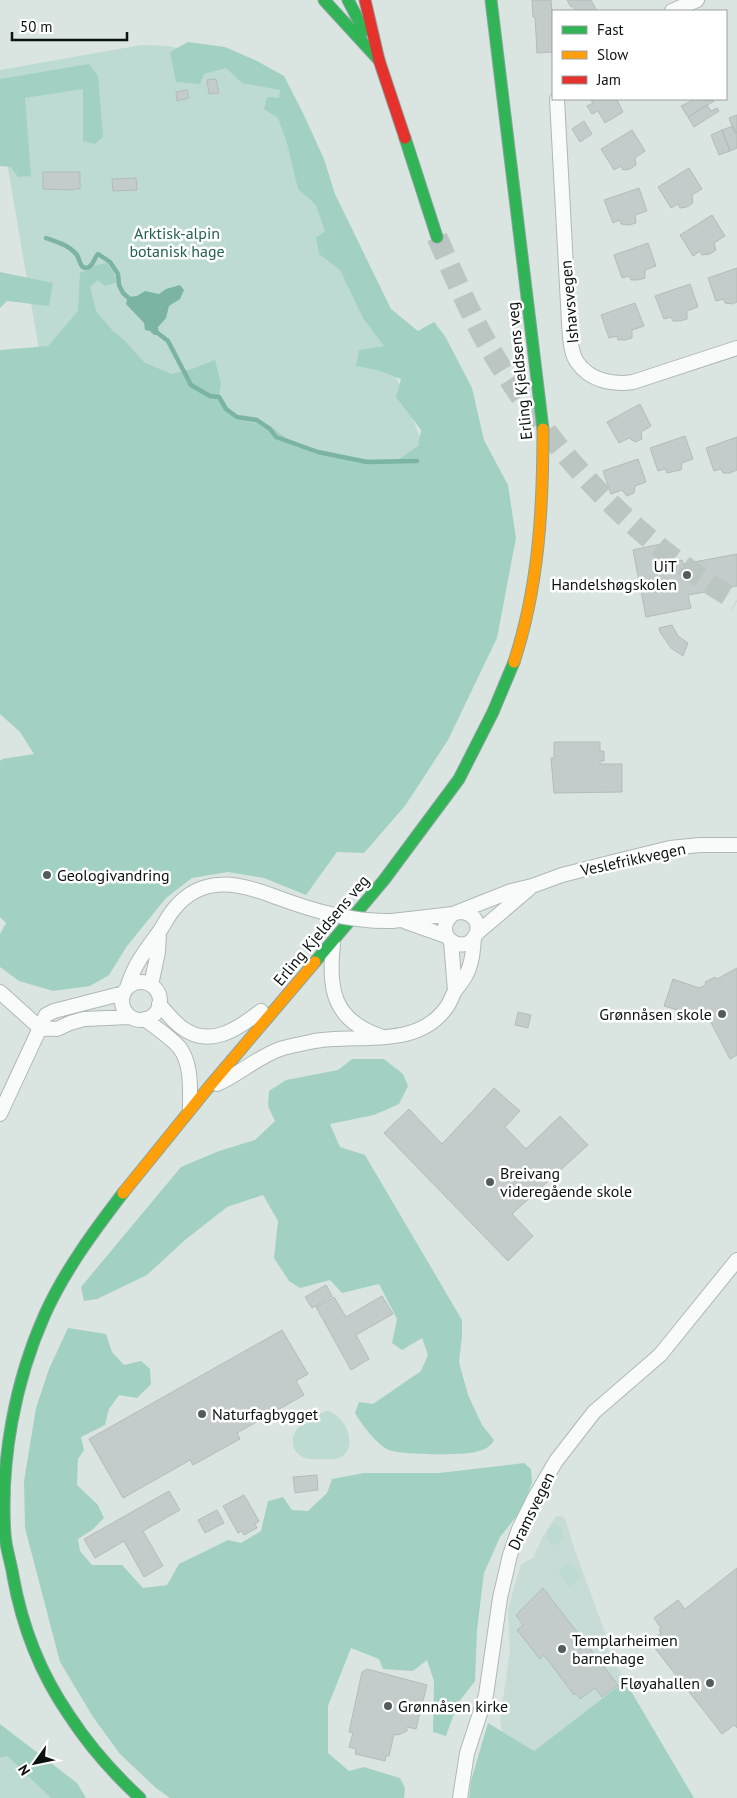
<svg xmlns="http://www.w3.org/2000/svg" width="737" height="1798" font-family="'PT Sans',sans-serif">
<rect width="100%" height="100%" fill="#dae5e2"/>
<path fill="#c7dcd6" d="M556,1516L564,1517L567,1524L574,1548L610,1646L607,1648L625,1681L534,1751L502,1733L500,1719L510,1651L508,1609L521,1564L533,1558L542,1538Z"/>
<path fill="#bddbd2" d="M141,45L170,46L279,80L433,470L284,461L39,350L0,121V70Z
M328,1411C346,1416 360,1448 339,1458C334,1460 329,1459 324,1459C317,1459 311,1460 305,1458C300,1456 296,1453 294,1448C287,1429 312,1414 328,1411Z
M553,1524L560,1525L563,1528V1538L554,1546L546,1539L548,1530Z
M570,1562L582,1577L569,1587L558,1572Z
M7,1756L51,1798H0V1758Z"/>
<path fill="#a2d1c4" d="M188,42L225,47L257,61L284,76L303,113L324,159L335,194L391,309L418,331L434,322L445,336L472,388L484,440L508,485L516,538L497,638L448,740L405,806L364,853L337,852L306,895L264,878L228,872L192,878L166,898L127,946L109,975L90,986L53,991L19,981L0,967V934L6,923L0,917V761L2,759L34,754L20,732L0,714V350L48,346L78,311L80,273L96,265L107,263L114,273L117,282L105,286L98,280L90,287L96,311L113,331L125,341L145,363L172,374L192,369L215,360L221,384L218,400L230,414L247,421L269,425L286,438L313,449L344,456L370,460L399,459L418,446L421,430L396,397L401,379L377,370L356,366L359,350L384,346L363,318L340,270L319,254L316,237L325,232L316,205L298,189L287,143L278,118L264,109L267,97L279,98L280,90L242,83L226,68L204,74L200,84L176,82L170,52Z
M89,64L98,76L103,137L95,144L83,141V89L25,98L31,176L18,177L11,167L0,166V79Z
M0,272L53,283L49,306L7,301L0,308Z
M352,1059H384L403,1074L408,1086L399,1104L374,1115L330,1124L340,1147L365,1155L462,1320V1337L459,1362L468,1395L482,1425L494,1440C491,1446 486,1449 479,1451C467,1456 401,1455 389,1450C376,1444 362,1425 355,1413L359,1402L373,1404L421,1371L428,1355L422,1338L402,1350L392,1343L397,1319L379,1284L342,1293L330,1280L300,1288L289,1281L274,1258L278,1221L263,1195L227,1207L185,1240L147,1275L97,1299L84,1301L81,1287L181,1167L219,1151L255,1140L275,1121L268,1106L269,1091L286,1080L338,1070Z
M68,1328L106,1334L112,1352L124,1365L141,1361L150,1369L151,1384L137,1398L119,1395L109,1409L105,1425L81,1437L84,1450L78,1459L77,1485L98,1505L104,1518L92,1530L78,1539L80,1551L92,1565H122L143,1588L167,1585L179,1564L228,1540L241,1543L261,1531L268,1501L283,1497L292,1510L308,1511L327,1493L332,1479L364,1473H439L524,1463L531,1469L532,1483L520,1512L500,1537L484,1573L477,1630L475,1681L458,1703L446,1736L433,1732L434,1681L427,1660L413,1671L383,1669L379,1659L351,1648L328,1706V1753L349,1771L364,1767L400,1778L405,1788L404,1798H170L156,1788L120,1754L93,1717L60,1662L25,1528L24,1481L36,1408L49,1369Z
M625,1681L694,1798H469L471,1781L488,1723L534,1751Z
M0,1724L77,1783L86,1798H51L7,1756L0,1758Z"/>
<path fill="#7bb4a5" d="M180,285L184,290L180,299L169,306L166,318L158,327L159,335H154L150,331L145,330L144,323L126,304L128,297L137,296L145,291L159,294L166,289Z"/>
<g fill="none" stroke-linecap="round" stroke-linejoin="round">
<path stroke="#7bb4a5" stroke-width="4.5" d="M46,238C57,242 69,245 77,255C80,260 80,271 89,267C94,264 94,258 98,254L110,262L118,274L119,285L123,293L132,301
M155,331L168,341L191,385L210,396L219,397L226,409L237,417L257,420L270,429L276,437L318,452L367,462L417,461"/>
</g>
<path fill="#c3ccca" stroke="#b3bcb9" d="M532,0H551L553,22V52L537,53L535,17H533Z
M567,0H591L597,11H576L573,6L571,7Z
M216,79L219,93L209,94L207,80Z
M187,90L189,98L177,101L176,92Z
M590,99H619L617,100L623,112L605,123L598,111L592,114L587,106L593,103Z
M695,99H703L705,101L713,99L714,101L688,117L681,106Z
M707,105L711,111L717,108L719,111L694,127L688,117Z
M737,115V133H735L729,118Z
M584,121L592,134L580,142L572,129Z
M733,126L737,133V148L730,151L722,130Z
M632,130L645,151L635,158L636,165L630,169L623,170L621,166L614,170L601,149Z
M722,130L730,151L719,155L711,135Z
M689,168L702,189L692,195L693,203L687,207L680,208L678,204L671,208L658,187Z
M43,172H80V189H74V190L43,189Z
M136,178L137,190L113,191L112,179Z
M639,188L647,211L635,215L636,223L629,225L621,224L620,220L613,223L604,200Z
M712,215L725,236L714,243L716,250L710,254L702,255L700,251L693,256L680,235Z
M648,243L656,266L645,270V278L638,280H631L629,276L622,278L614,255Z
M737,268V302L732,304L725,303L724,299L716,301L708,278Z
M690,284L698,307L687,311V319L680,321H673L671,317L664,319L655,296Z
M635,303L644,326L632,330V338L625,340H618L617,336L609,338L601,315Z
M640,404L651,426L641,432L642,439L635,442L629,438L619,443L607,422Z
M685,436L693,459L682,463L681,470L667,473L665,469L658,471L650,448Z
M737,437V470L730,473H723L721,469L714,471L706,448Z
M638,459L646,482L635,486L634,493L627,496L622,490L611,494L603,471Z
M665,543L669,563L682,560L683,564L737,554V586L688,595L691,608L646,617L633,550Z
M672,625L678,636L688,643L683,656L671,648L660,632L659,628Z
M554,742H600V751H604V761H600V764H622V792L554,793L551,758H554Z
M737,968V1055L730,1059L706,1013L702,1015L692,1011L691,1014L664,1006L673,979L699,988L706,985L705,982L715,977L717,979Z
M518,1012L531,1015L528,1028L515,1025Z
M494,1088L520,1111L505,1127L526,1149L560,1116L588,1145L512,1214L533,1236L508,1261L384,1133L409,1109L442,1144Z
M326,1285L332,1296L312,1308L305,1297Z
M382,1296L393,1314L356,1335L369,1359L351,1370L316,1307L334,1297L346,1317Z
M282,1330L308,1374L296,1381L304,1395L237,1433L240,1439L193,1465L190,1460L123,1498L89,1439Z
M317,1475L318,1490L295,1493L293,1477Z
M169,1491L180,1510L143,1531L163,1566L144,1577L124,1541L95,1558L84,1539Z
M244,1495L259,1521L255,1524L257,1528L244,1535L242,1531L238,1533L223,1506Z
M217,1510L224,1523L205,1533L198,1520Z
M737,1568V1728L734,1725L722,1734L650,1642L661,1633L659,1630L661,1628L654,1618L678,1600L685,1609Z
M543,1588L618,1685L602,1697L595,1688L580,1699L576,1693L574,1695L544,1655L540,1659L517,1630L523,1625L516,1615Z
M367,1669L427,1685L416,1729L407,1727V1731L398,1735L394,1734L389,1756H386L385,1761L355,1754L356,1749L349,1747L353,1733L349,1732L362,1672Z"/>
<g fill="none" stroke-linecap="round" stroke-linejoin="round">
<path stroke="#bbc5c2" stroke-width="21" stroke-dasharray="21 11" stroke-linecap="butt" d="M437,237C452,271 467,307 485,340C544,444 633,540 737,601"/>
<g stroke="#b0b8b6" stroke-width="16">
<path id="street" d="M672,11L697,0
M557,99L569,323C570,335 570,352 577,362C590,381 613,385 633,382L737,348
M459,912C466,912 472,914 476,921C478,926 478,932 475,936C462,958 430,933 453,914L511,891L532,886L562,875L621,860L670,848L700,845H737
M392,921L453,914
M406,922L446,936
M477,933L530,888
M451,941L455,991
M333,944C328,989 333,1020 380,1036
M122 1001a19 19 0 1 1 38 0a19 19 0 1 1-38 0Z
M151,985L158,952L159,932
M127,988C135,963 144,953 159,932C164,925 168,916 174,909C202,874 240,883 276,897
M0,992L40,1028L57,1029L70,1023L84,1019L130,1017
M159,1004C166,1012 173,1021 181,1027C209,1049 238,1029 261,1011
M145,1019C156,1028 170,1037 179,1047C192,1063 190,1089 190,1108
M217,1084C239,1074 258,1057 280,1049C290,1046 300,1044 310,1042C354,1032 415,1051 446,1008C450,1003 452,996 455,991C458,986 463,981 466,975C472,964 473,951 474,938
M0,1114L46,1015L54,1011L124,993
M460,1798L467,1753L486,1695L500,1598L510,1555L519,1529L535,1497L556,1461L594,1412L660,1355L737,1260"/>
</g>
<g stroke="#89a49e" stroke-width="13">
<path id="fast" d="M324,0L379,60
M348,0L364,31
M491,0L543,429
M405,138L437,237
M315,962L384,880L459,779L493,712L514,662
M123,1193C94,1231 65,1270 45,1314C15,1381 0,1461 5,1535C6,1549 11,1562 13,1576C22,1626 40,1673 69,1715C89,1746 113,1773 140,1798"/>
</g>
<g stroke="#89a49e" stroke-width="13">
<path id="slow" d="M514,662C539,586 543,508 543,429
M123,1193L208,1088L315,962"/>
</g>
<g stroke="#89a49e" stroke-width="13">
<path id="jam" d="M365,0L379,60L405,138"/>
</g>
<use href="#street" stroke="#f9fbfb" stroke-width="14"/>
<use href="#fast" stroke="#30b455" stroke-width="11"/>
<use href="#slow" stroke="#ff9f0a" stroke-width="11"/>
<use href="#jam" stroke="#e5322d" stroke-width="11"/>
<g stroke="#b0b8b6" stroke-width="16" stroke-linecap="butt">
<path id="street-bridge" d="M276,897C314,911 351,922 392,921"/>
</g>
<use href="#street-bridge" stroke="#f9fbfb" stroke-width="14"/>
</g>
<g fill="#535c5a" stroke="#fff" stroke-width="2">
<circle cx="687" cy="575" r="5"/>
<circle cx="47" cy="875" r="5"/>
<circle cx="722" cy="1014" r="5"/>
<circle cx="490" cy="1182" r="5"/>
<circle cx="202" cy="1414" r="5"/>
<circle cx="562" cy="1649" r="5"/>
<circle cx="710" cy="1683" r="5"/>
<circle cx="388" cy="1706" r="5"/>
</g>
<g text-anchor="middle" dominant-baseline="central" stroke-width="5" stroke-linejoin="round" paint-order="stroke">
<g font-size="16" fill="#236052" stroke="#fff">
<text x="177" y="233">Arktisk-alpin<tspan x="177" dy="18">botanisk hage</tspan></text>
</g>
<g font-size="16" fill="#0b1210" stroke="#fff">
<text transform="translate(569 302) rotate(-95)">Ishavsvegen</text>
<text transform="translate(519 371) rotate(-96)">Erling Kjeldsens veg</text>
<text transform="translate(633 859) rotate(-12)">Veslefrikkvegen</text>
<text transform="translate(321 930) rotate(-50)">Erling Kjeldsens veg</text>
<text transform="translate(531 1511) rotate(-64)">Dramsvegen</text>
</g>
<g font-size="16" fill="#0b1210" stroke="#fff" text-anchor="start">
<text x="677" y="566" text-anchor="end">UiT<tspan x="677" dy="18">Handelshøgskolen</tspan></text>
<text x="57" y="875">Geologivandring</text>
<text x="712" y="1014" text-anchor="end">Grønnåsen skole</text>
<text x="500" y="1173">Breivang<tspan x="500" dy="18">videregående skole</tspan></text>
<text x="212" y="1414">Naturfagbygget</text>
<text x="572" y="1640">Templarheimen<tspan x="572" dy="18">barnehage</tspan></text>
<text x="700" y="1683" text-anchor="end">Fløyahallen</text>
<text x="398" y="1706">Grønnåsen kirke</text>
</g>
</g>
<rect x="552" y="10" width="175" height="90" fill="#ffffff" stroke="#9da09f"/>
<rect x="562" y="26" width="25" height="8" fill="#30b455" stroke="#9da09f"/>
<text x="597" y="35" font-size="15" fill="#0b1210">Fast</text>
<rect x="562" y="51" width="25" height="8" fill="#ff9f0a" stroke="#9da09f"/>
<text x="597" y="60" font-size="15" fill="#0b1210">Slow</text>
<rect x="562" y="76" width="25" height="8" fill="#e5322d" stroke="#9da09f"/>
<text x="597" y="85" font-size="15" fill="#0b1210">Jam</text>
<g transform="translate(35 1763) rotate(237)" stroke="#ffffff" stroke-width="4" paint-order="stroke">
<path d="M0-4L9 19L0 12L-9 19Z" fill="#0b1210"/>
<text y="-8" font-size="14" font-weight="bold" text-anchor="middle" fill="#0b1210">N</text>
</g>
<path d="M12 32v8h115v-8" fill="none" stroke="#0b1210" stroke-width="2.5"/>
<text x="20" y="32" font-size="15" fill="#0b1210" stroke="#ffffff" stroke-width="4" paint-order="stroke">50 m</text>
</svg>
